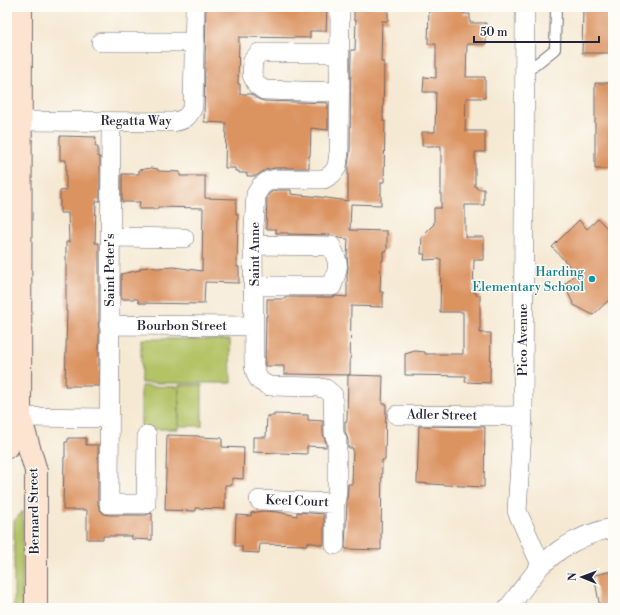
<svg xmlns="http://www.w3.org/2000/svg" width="620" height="615" font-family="'Libre Bodoni',serif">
<rect width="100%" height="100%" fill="#fdfcf7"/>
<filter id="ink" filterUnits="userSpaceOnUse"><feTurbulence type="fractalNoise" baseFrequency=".025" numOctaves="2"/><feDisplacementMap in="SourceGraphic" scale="8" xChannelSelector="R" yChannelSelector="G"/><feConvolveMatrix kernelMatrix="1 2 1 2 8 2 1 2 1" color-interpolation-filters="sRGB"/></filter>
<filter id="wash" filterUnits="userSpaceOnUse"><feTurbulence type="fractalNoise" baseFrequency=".012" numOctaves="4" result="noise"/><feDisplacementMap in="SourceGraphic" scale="16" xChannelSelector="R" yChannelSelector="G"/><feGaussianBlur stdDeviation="0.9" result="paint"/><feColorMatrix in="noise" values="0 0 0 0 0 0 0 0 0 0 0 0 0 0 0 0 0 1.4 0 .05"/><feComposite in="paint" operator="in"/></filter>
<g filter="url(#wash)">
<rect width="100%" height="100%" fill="#f5e9d3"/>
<path fill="#b3c366" stroke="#6a7250" d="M141,339H230L231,383H141Z
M179,385H202V426H179V389L178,429H141V386L179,387Z
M23,511L22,608H14V521Z"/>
<g id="blocks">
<path fill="#db9361" d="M206,7H327L326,31H310V38L239,37L238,84H240V94H251L258,99L264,101L328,103V130L311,128L310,156H309V168H274L265,170L256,176H247V173H239V171H235V168H225L226,123L204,122Z
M354,7H388V21H382L381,62H384L383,121H385L384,182H381V205L351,204L350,230L387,231V251H383V261H381L380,292H383V307L351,306L350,375L284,374V366H265V365L266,316H267V299H285V297H332L336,296L347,297V276L348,267L347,257L348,239L339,238L337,237L331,235L288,234V233H276V229H266L267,197L269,194L273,191L277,190H291V194L320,197L348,201V165L350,152L351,50H355L356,20H354Z
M429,7H464V14H470V23H486V44H467L466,77H485V98H466L465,131H485V152H475V187H477V189H484V205H465V237H484V260H474L473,292H476V295H480V333H491L490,383L465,382L466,376L405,375V354L415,351L425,352V354H463V312H440L441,259L424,260L425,254H421L422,236L434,224V208H441V146H422V132H435L436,92H423L424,77L436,78V44H428Z
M583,7H613V53H582Z
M595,83H613V165H610L609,169H595Z
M60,136L96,137L95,147H98V157H100V201H96L95,243H99V321L98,325L99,329V386H65L67,311H66V242H69L68,213H60V191L66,190V160H60Z
M151,168L158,169V171L180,172V176H205V198L236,199V214H238L237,267H239V283L205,282L204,304L139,303L138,299H121V274L140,270V268L149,267L157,268L174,267L202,271L203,208L158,207V209H139L140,202H122V174H139V170Z
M598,219L613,234V296L593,315L574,305L564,285L576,273L552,247L579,220L587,229Z
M348,375L383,376L382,404H386L385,460H382L381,550L346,549L345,548L347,501L348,484H352L353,448H348V440L345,431V421H347Z
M274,414L308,415V420L323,421V434L326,443V447L307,446V454L253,452V437H266L267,416H274Z
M419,426L485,427L484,487L462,486L417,483Z
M167,435L199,436V437L222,438V447L244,448L243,479L232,478V485H225V509L196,508V511L165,510Z
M68,438H86V445H98V504L100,510L104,514L109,515H146L152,513V540L132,539V536H103V539H87V510H63L64,457H65V442H68Z
M263,511L278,512L297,516V512L324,514V545L307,542V545L260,544L259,553L242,552V546H235L236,515L251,516V513Z
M613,571V608H600L594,575Z"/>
</g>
</g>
<g filter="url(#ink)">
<use href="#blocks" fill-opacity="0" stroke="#6c6870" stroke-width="1"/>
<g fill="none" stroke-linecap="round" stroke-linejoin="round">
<g stroke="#6c6870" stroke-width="12">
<path id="lane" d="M525,73L555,49L556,7"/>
</g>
<g stroke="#6c6870" stroke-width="20">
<path id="street" d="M101,42H194
M340,92L264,90L257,85L252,75L253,60L259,53H340
M20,121L173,122C185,120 188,117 193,107L195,7
M111,122L109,504H146L147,435
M110,237L184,238
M253,245L331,246C340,264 339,267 332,286H254
M109,325L254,326
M397,415L523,416
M20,417L109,418
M259,500L335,503
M335,545V503L337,492V440L334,434L333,395L326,389L317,387L269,386L260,381L256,374L254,366L253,245L256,194L261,186L268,181L276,179H324L332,174L337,167L339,152L340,7
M541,565C548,560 554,554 561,549C577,539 594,531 613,528
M508,608L541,565L517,511L523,416L525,7"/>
</g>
<g stroke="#6c6870" stroke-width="24">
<path id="secondary" d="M21,7L20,417L36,471V608
M7,447L20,417"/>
</g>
<use href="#lane" stroke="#fff" stroke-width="10"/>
<use href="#street" stroke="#fff" stroke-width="19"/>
<use href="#secondary" stroke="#fde4d1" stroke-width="22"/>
</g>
</g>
<circle fill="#0f9aa8" stroke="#fdfcf7" stroke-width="1.5" cx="592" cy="279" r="4"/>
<g text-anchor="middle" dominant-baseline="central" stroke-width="3" stroke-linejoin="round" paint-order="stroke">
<g font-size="13" fill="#22223b" stroke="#fdfcf7">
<text x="136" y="121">Regatta Way</text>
<text transform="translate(255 254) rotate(-90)">Saint Anne</text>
<text transform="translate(110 270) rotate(-90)">Saint Peter's</text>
<text x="182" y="326">Bourbon Street</text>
<text transform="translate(523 340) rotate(-90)">Pico Avenue</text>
<text transform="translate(442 415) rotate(1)">Adler Street</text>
<text transform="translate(297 501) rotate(2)">Keel Court</text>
<text transform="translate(34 511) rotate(-91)">Bernard Street</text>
</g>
<g font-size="13" fill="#0d838f" stroke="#fdfcf7" text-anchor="end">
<text x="584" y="272">Harding<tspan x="584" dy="15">Elementary School</tspan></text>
</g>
</g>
<rect width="620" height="615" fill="none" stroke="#fdfcf7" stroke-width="24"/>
<g transform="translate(582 577) rotate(271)" stroke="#fdfcf7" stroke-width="3" paint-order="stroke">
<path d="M0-3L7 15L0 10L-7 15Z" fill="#22223b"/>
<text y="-6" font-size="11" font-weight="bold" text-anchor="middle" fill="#22223b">N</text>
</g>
<path d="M474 36v6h125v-6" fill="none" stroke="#22223b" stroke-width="2"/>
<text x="480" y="36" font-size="12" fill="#22223b" stroke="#fdfcf7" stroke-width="3" paint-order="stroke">50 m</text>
</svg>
